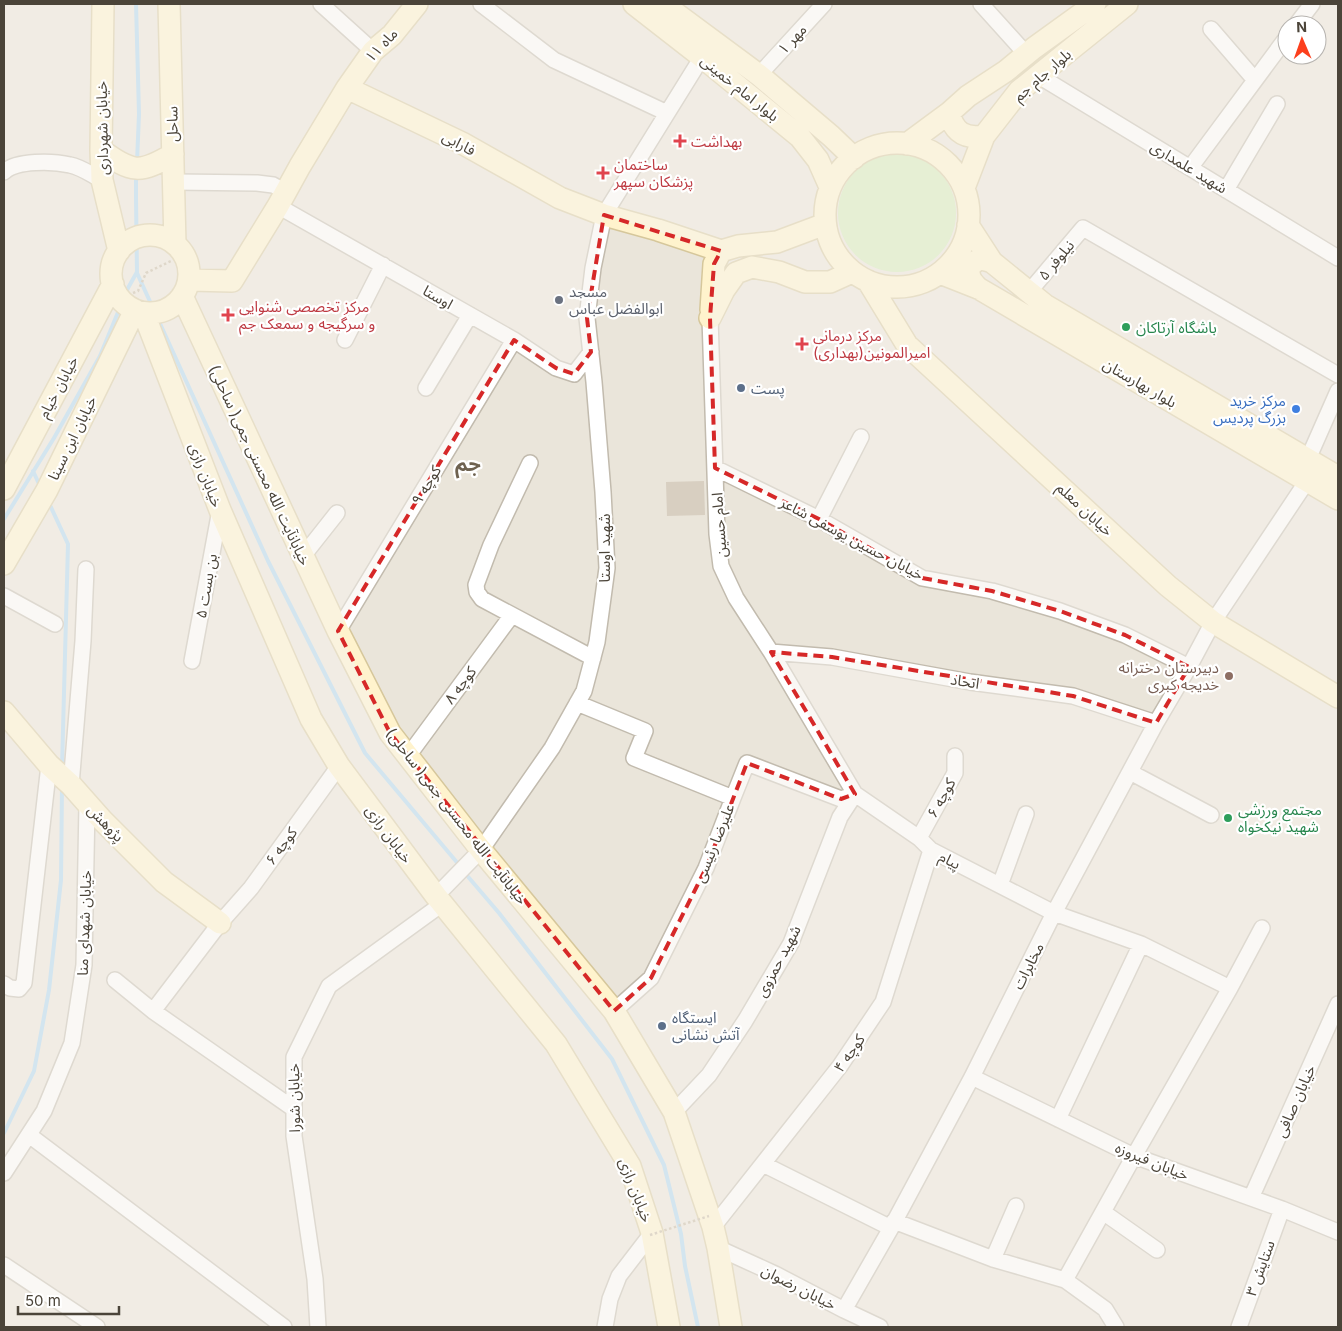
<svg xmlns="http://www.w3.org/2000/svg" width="1342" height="1331" font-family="Inter,'Noto Sans Arabic',sans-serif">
<rect width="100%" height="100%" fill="#f6f3ec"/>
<path fill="#eae5da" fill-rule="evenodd" d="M4,4H1338V1327H4ZM1287,25H1317V55H1287Z"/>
<path fill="#d2eab5" d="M838 213a59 59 0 1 1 118 0a59 59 0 1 1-118 0Z"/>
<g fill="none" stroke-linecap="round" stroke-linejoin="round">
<path stroke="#a9d4f2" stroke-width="4" d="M136,4L139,114L137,162
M136,174V198L137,273L268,561L365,753L460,866
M33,471L40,486
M49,503L68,544L62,767
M4,519L54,438L100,356L128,288L137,272
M464,872L499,913L612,1059L664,1165L681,1234L685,1266L698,1327
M4,1133L34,1071L49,990L61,880L62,786"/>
</g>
<path fill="#d8cfc1" d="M704,481L705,515L667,516L666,482Z"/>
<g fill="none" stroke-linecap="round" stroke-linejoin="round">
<g stroke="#c2bbae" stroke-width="18">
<path id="street" d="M321,4L373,51
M481,4L554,60L667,113
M981,4L1027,55
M1296,25L1312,4
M1211,29L1255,80
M759,75L824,4
M1039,76L1338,258
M1190,168L1287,37
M4,172C16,160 53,161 70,165C81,167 92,175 102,180
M175,182L257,183L273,185L286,192
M1226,190L1277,104
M278,206L514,340L556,368L574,374L591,352
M1029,292L1083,228L1338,375
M710,318L717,534L721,566L736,598L771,652L855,794L919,838L931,850L1054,913L1141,944L1230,988L1134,1156L1065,1280
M345,340L383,265
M426,388L470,315
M1308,459L1338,391
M530,463L491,545L476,585L477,592L482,599L593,658
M715,468L819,519L922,578L992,591L1060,611L1125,635L1189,667
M819,519L861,437
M303,556L337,513
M4,596L55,624
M338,631L514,340
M771,652L832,657L970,682L1073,696L1156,723
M192,661L220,510
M577,703L645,731L634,758L733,798L706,868L651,978L614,1011
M408,756L512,615
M1130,772L1211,815
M71,785L83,641L86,569
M733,798L747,763L841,799L855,794
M919,838L955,773V756
M1000,885L1026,814
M436,896L481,850L552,748L584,691L597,642L607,568L603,492L594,382L587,318L593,268L604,215L702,57
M115,980L153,1011L294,1109
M4,984L10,988L19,989L24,983L49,765
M1230,988L1262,928
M153,1011L220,923L251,888L339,766
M972,1077L1134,1156L1282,1209L1338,1232
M674,1112L709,1075L745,1021L791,943L840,817L855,794
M1058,1119L1141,944
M29,1135L284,1327
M763,1164L891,1228
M4,1173L44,1111L72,1043L84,965L87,804
M1251,1198L1338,1004
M1103,1212L1157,1250
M894,1221L993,1259L1065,1280L1105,1309L1116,1327
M713,1227L840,1066L883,1002L931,850
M718,1248L775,1274L844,1310L880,1327
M993,1259L1016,1206
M4,1265L97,1327
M844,1310L891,1228L972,1077L1054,913L1156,723L1189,667L1213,622L1307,481
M318,1327L315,1279L294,1136V1057L329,986L442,904
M605,1327L610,1299L619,1276L652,1233
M1239,1327L1282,1209"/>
</g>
<g stroke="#d6c79b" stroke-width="24">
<path id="secondary" d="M103,4L101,150L102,180L119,251
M169,4L175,244
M634,4L702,57L800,137L818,160L830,187
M663,4L759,75L831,136L854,158
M347,88L462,143L560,198L604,215L658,230L721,251L738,246L777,242L825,224
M949,113C954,132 964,139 984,136
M825 215a72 72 0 1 1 144 0a72 72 0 1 1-144 0Z
M907,144L949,113L968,96L1006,71L1034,48L1095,4
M101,150C132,173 140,174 173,154
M964,188L984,136L1019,91L1127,4
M968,225L992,262L1045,305L1338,477
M111 274a39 39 0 1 1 78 0a39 39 0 1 1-78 0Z
M940,273L978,288L1338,499
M189,280L232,281L278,206L300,166L347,88L373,51L392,35L417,4
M868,281L907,345L1168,586L1213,622L1338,697
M978,288C971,281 968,277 969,267C978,258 981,258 992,262
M182,296L338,631L390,733L481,850L614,1011L674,1112L713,1227L718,1248L731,1327
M711,310L714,264L721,251
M144,314L220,510L311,719L339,766L436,896L556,1044L630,1166L652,1233L669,1327
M710,318L724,290L736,273L752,267L779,272L805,282H830L852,272
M4,489L113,284
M4,564L47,490L135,310
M4,712L49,765L71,785L102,820L164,882L220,923"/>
</g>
<path stroke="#c4b79f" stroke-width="2.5" stroke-dasharray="2.5 2.5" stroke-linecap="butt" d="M133,293L138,291L146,273L173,260"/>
<use href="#street" stroke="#fff" stroke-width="15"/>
<use href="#secondary" stroke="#fff3cd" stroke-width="21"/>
<path stroke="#c4b79f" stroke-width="2.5" stroke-dasharray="2.5 2.5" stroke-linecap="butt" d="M650,1235L709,1216"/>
</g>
<path d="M0 0H1342V1331H0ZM604,215L721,251L714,264L710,318L715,468L819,519L922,578L992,591L1060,611L1125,635L1189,667L1156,723L1073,696L832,657L771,652L855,794L841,799L747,763L706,868L651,978L614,1011L390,733L338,631L514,340L556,368L574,374L591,352L587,318Z" fill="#f6f3ec" fill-opacity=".55" fill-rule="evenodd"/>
<path fill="none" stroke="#d62828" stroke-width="4" stroke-dasharray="10 6" stroke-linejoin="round" d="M604,215L721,251L714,264L710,318L715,468L819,519L922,578L992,591L1060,611L1125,635L1189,667L1156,723L1073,696L832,657L771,652L855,794L841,799L747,763L706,868L651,978L614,1011L390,733L338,631L514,340L556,368L574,374L591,352L587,318Z"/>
<g fill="#e0444e" stroke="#fff" stroke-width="2">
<path d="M677.5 133.5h5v5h5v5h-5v5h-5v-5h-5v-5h5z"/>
<path d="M600.5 165.5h5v5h5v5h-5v5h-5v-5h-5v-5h5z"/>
<path d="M225.5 307.5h5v5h5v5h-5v5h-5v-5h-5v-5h5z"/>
<path d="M799.5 336.5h5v5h5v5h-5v5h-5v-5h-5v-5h5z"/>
</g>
<circle fill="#6b7280" stroke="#fff" stroke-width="2" cx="559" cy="300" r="5"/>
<g fill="#2e9e5b" stroke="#fff" stroke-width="2">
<circle cx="1126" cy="327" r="5"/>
<circle cx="1228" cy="818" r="5"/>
</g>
<g fill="#5c6f8a" stroke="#fff" stroke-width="2">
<circle cx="741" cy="388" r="5"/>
<circle cx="662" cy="1026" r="5"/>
</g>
<circle fill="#3f7fe0" stroke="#fff" stroke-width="2" cx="1296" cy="409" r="5"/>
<circle fill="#8d6e63" stroke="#fff" stroke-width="2" cx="1229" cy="676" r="5"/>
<g text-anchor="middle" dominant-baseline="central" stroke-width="4.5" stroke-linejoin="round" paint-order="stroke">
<g font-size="15" fill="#4b4439" stroke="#fff">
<text transform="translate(792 39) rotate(-47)">مهر ۱</text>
<text transform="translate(381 45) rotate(-47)">ماه ۱۱</text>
<text transform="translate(1042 75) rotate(-41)">بلوار جام جم</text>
<text transform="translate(740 88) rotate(39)">بلوار امام خمینی</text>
<text transform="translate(172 124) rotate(-91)">ساحل</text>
<text transform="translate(102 128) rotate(-91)">خیابان شهرداری</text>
<text transform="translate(459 143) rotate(28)">فارابی</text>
<text transform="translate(1189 167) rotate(31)">شهید علمداری</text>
<text transform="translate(1056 260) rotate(-50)">نیلوفر ۵</text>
<text transform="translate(438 297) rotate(30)">اوستا</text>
<text transform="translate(1140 383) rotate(30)">بلوار بهارستان</text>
<text transform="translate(58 387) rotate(-62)">خیابان خیام</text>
<text transform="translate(72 438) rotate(-64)">خیابان ابن سینا</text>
<text transform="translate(260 465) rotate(65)">خیابانآیت الله محسنی جمی( ساحلی)</text>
<text transform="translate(206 475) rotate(69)">خیابان رازی</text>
<text transform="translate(426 485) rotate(-59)">کوچه ۹</text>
<text transform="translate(1085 509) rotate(43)">خیابان معلم</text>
<text transform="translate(719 525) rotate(-94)">امام حسین</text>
<text transform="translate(852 538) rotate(28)">خیابان حسین یوسفی شاعر</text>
<text transform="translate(604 548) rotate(-90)">شهید اوستا</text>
<text transform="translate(206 586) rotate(-80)">بن بست ۵</text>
<text transform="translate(965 681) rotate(9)">اتحاد</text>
<text transform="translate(460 685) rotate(-53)">کوچه ۸</text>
<text transform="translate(941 798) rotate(-61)">کوچه ۶</text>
<text transform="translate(457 816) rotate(52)">خیابانآیت الله محسنی جمی( ساحلی)</text>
<text transform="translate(106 823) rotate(46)">پژوهش</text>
<text transform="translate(389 834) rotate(54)">خیابان رازی</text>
<text transform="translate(714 843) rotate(-68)">علیرضا رئیسی</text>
<text transform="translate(281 846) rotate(-54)">کوچه ۶</text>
<text transform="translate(950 860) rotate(27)">پیام</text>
<text transform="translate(84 923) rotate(-88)">خیابان شهدای منا</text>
<text transform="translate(778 961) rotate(-62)">شهید حمزوی</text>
<text transform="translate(1028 966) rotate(-63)">مخابرات</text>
<text transform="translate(849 1053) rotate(-55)">کوچه ۴</text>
<text transform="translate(294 1098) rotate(-91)">خیابان شورا</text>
<text transform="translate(1295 1101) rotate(-66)">خیابان صافی</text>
<text transform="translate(1152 1161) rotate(22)">خیابان فیروزه</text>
<text transform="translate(636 1190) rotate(69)">خیابان رازی</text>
<text transform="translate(1260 1268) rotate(-70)">ستایش ۳</text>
<text transform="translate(799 1287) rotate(27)">خیابان رضوان</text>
</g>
<g font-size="15" fill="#be3a42" stroke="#fff" text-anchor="start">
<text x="691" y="141">بهداشت</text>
<text x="614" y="164">ساختمان<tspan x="614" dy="17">پزشکان سپهر</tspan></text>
<text x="239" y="306">مرکز تخصصی شنوایی<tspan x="239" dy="17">و سرگیجه و سمعک جم</tspan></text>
<text x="813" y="335">مرکز درمانی<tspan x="813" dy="17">امیرالمونین(بهداری)</tspan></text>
</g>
<g font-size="15" fill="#5b616d" stroke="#fff" text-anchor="start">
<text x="569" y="291">مسجد<tspan x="569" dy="17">ابوالفضل عباس</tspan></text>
</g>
<g font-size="15" fill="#27864d" stroke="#fff" text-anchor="start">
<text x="1136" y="327">باشگاه آرتاکان</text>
<text x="1238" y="809">مجتمع ورزشی<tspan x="1238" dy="17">شهید نیکخواه</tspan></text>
</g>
<g font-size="15" fill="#4e5e75" stroke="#fff" text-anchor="start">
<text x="751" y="388">پست</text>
<text x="672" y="1017">ایستگاه<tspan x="672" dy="17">آتش نشانی</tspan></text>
</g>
<g font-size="15" fill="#366cbe" stroke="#fff" text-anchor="end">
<text x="1286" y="400">مرکز خرید<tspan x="1286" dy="17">بزرگ پردیس</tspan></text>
</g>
<g font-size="15" fill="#785e54" stroke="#fff" text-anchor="end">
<text x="1219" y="667">دبیرستان دخترانه<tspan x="1219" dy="17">خدیجه کبری</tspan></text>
</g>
<g font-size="20" font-weight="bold" fill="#6e6250" stroke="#fff">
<text x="468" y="464">جم</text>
</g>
</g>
<rect width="1342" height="1331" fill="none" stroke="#4b4439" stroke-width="10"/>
<g transform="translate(1302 40) rotate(358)"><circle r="24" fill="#ffffff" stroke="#b7b4b0"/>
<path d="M0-4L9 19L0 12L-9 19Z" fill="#fc3f1d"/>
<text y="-8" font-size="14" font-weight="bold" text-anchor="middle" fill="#4b4439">N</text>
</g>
<path d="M18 1306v8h101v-8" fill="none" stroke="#4b4439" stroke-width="2.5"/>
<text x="25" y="1306" font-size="15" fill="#4b4439" stroke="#ffffff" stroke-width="4" paint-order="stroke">50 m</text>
</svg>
